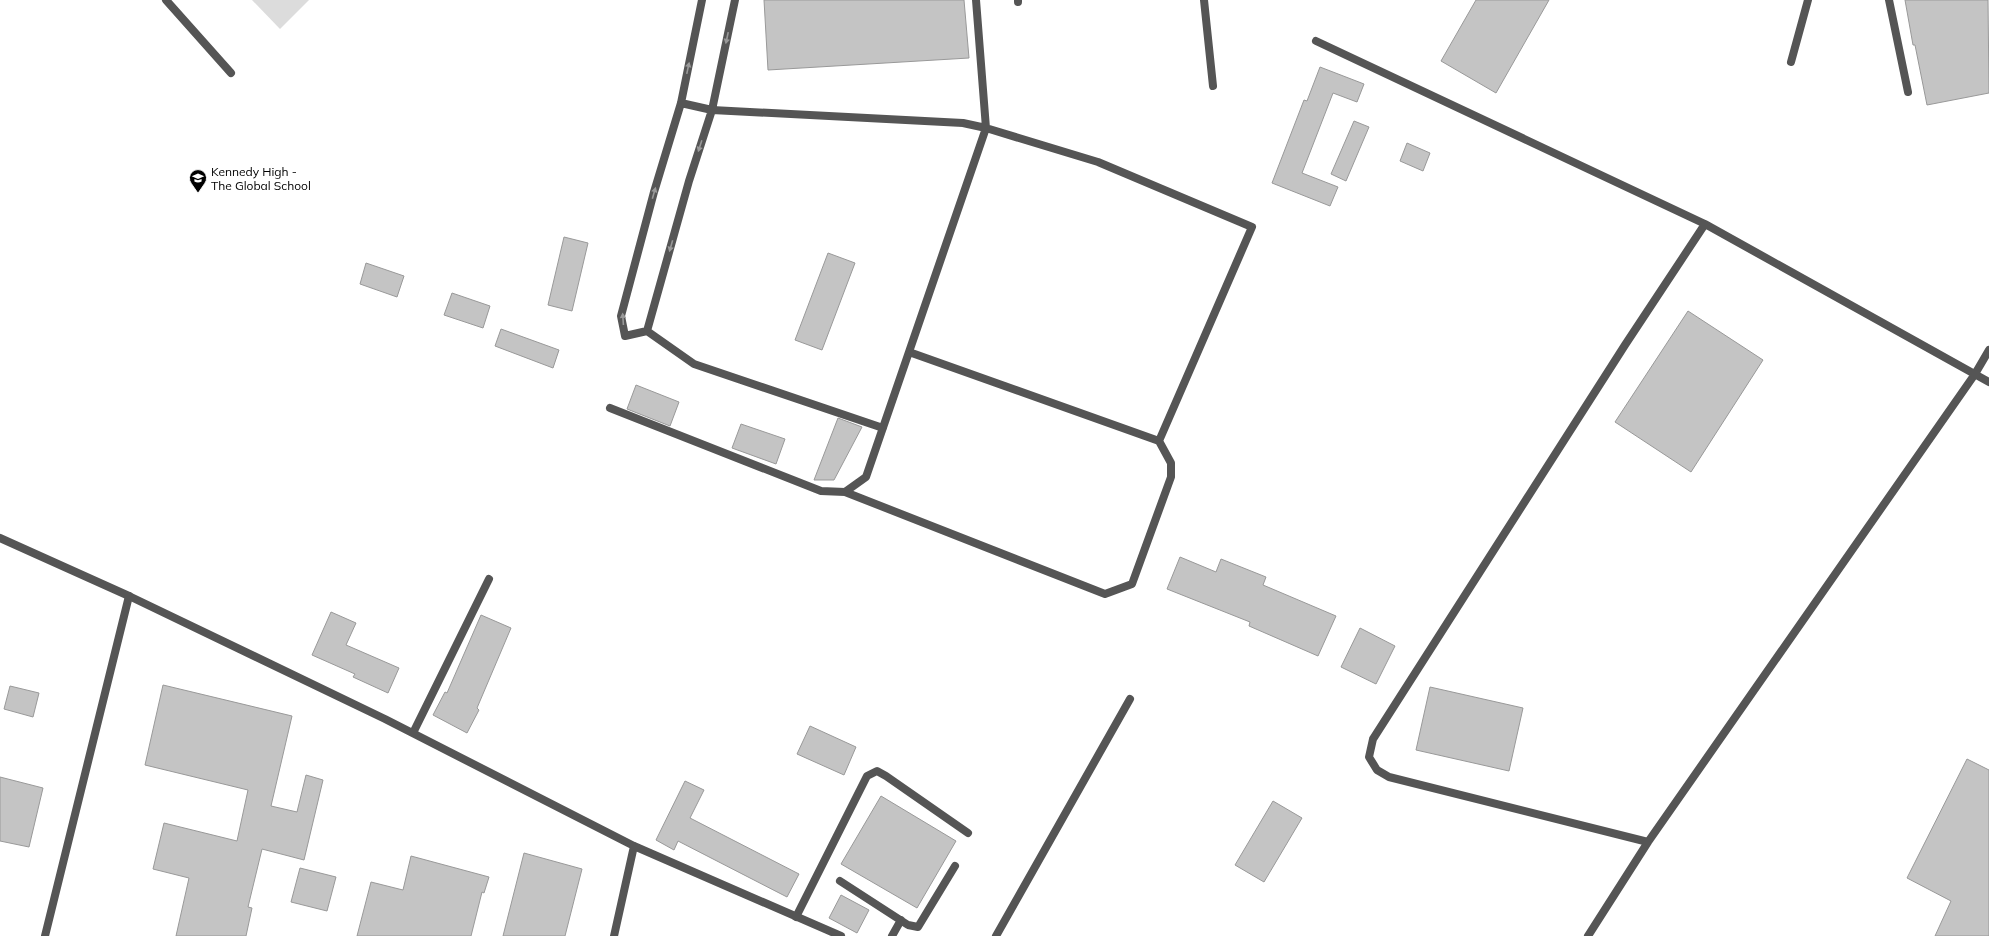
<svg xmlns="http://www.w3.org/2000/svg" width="1989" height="936" font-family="Mulish,sans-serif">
<rect width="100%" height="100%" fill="#fff"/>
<path fill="#dcdcdc" d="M252,0H309L280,29Z"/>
<path fill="#c4c4c4" stroke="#999" d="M764,0H964L969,58L768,70Z
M1476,0H1549L1496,93L1441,61Z
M1905,0H1988L1989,93L1927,105L1915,45H1913Z
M1320,67L1364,84L1357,102L1333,93L1302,173L1338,187L1330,206L1272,183L1304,100L1307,101Z
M1354,121L1369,127L1346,181L1331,174Z
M1407,143L1430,153L1423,171L1400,161Z
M564,237L588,243L572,311L548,305Z
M828,253L855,263L822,350L795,340Z
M366,263L404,276L397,297L360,284Z
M452,293L490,306L483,328L444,315Z
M1688,311L1763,360L1691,472L1615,422Z
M501,329L559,350L553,368L495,346Z
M636,385L679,402L670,426L627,409Z
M838,418L862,427L834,480H814Z
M741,424L785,439L776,464L732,448Z
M1180,557L1216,572L1221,559L1266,577L1263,585L1336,616L1318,656L1249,626L1250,622L1167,589Z
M331,612L356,623L346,645L399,668L388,693L353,677L355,674L312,655Z
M481,615L511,628L477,708L479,710L467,733L433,715L445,692L447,693Z
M1360,628L1395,646L1376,684L1341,667Z
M163,685L292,716L271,806L297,812L306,775L323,780L304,860L262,849L248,907L252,908L246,936H176L189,878L153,869L164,823L237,841L248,790L145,765Z
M10,686L39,693L33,717L4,709Z
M1430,687L1523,708L1509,771L1416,750Z
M810,726L856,747L844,775L797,754Z
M1967,759L1989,770V936H1935L1951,901L1907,878Z
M0,777L43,788L29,847L0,841Z
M685,781L704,790L690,818L799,874L787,897L678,841L674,850L656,840Z
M881,796L956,841L917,908L841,864Z
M1273,801L1302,818L1264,882L1235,865Z
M524,853L582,869L565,936H503Z
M411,856L489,877L484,893L482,892L471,936H357L371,882L403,890Z
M300,868L336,877L327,911L291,902Z
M841,895L869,910L857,933L829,918Z"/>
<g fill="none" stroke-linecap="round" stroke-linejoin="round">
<path stroke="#555" stroke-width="8" d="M166,0L231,73
M702,0L681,103L654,192L621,316L625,336L647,331L694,364L883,428
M1018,0V2
M1204,0L1213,86
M1889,0L1908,92
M1791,62L1808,0
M681,103L712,110L963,123L986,128L1098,162L1252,227L1159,441L909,352
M647,331L689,181L712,110L735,0
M610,408L821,491L845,492L866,477L986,128L976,0
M845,492L1105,594L1132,584L1171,477V463L1159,441
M840,881L908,925L918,927L955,866
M796,917L867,776L877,771L886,776L968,833
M45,936L129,596
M892,936L901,920
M996,936L1130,699"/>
<path stroke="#555" stroke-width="8" d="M1316,41L1705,224L1989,382
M0,538L129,596L385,719L634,846L841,936
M413,733L489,579
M1648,842L1389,777L1377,770L1369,757L1373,739L1625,345L1705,224
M614,936L634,846
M1588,936L1648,842L1975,374L1989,350"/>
</g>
<defs><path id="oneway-solid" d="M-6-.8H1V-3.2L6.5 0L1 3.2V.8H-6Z"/></defs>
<g fill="#999">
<use href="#oneway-solid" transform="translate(727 38) rotate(102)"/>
<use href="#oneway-solid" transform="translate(688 68) rotate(-78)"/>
<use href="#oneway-solid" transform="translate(700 146) rotate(108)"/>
<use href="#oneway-solid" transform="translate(654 193) rotate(-74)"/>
<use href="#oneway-solid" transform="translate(671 246) rotate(106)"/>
<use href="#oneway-solid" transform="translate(623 319) rotate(-94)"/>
</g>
<defs>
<g id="school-pin" transform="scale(0.9)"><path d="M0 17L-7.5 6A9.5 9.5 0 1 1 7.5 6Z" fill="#000" stroke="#fff"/><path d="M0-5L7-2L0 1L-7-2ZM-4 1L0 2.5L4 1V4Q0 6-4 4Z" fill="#fff"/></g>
</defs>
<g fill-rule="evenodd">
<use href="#school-pin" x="198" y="178"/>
</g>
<g text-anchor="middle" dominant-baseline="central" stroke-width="3.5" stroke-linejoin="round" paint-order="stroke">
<g font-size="12" fill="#000" stroke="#fff" text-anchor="start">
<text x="211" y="171">Kennedy High -<tspan x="211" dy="14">The Global School</tspan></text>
</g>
</g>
</svg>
